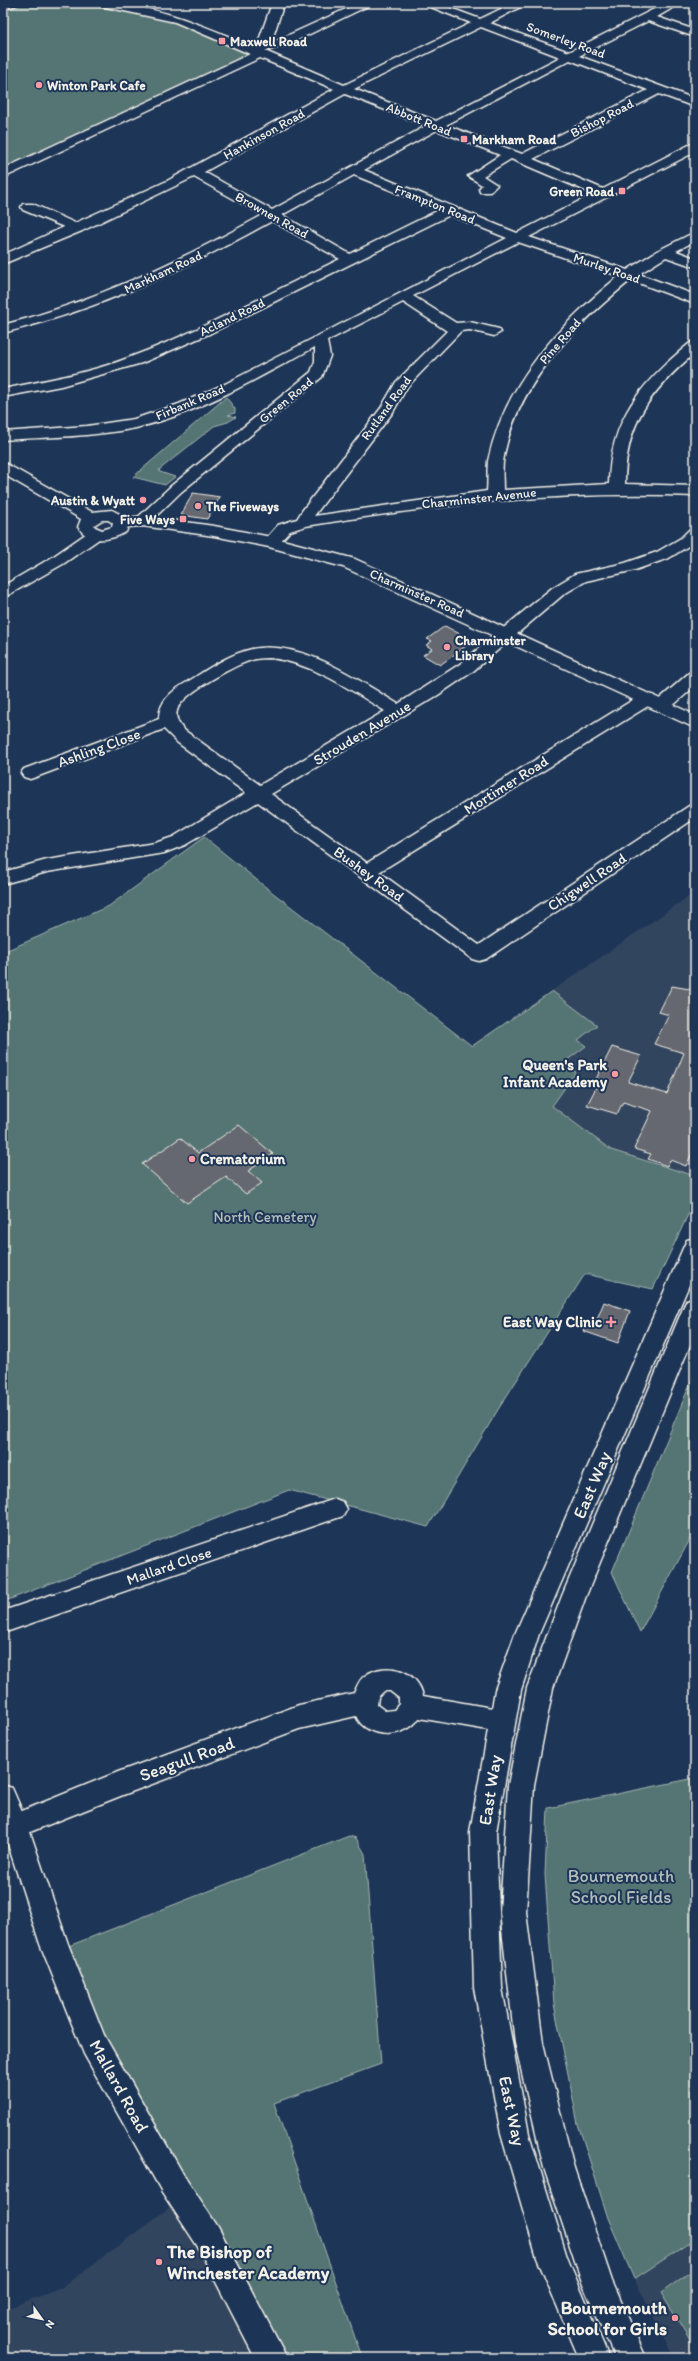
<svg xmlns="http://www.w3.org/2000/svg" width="698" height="2361" font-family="Itim,sans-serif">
<rect width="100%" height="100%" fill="#1d3557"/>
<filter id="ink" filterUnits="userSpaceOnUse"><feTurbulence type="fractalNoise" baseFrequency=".025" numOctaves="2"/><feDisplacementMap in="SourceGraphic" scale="8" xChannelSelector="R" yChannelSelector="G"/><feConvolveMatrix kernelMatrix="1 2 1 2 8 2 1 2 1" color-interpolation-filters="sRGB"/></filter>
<g filter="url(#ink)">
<path fill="#33445e" d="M695,892V1176L611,1150L472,1046Z
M182,2198L272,2358H3V2310L61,2288Z
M695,2239V2358H675L634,2279Z"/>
<path fill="#557574" stroke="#a4b3ae" d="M15,3H101L178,19L259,54L3,174V7Z
M226,397L235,409V413L228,415L236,417L228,422L214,426L159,470L160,472L175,477L165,485L133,477Z
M204,837L268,889L472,1046L552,991L597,1025L578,1040L586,1046L562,1064L576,1072L552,1106L611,1150L695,1176V1200L653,1289L585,1274L499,1408L428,1527L289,1490L3,1602V952L109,906Z
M695,1372V1530L640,1632L612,1572Z
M695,1778V2239L634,2279L608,2218L578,2124L554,2004L545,1875L548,1808Z
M349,1836L356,1838L365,1854L381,2064L274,2103L362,2358H272L56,1951Z
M690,2272L695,2280V2348L661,2293Z"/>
<path fill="#65686f" stroke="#f4f1e8" d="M193,493L220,497L207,519L181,515Z
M445,626L473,641L440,665L423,655L432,649L426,645L432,641L427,639Z
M672,986L695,990V1147L686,1166L670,1160L667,1166L648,1159L651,1154L634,1149L652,1111L623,1102L617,1114L587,1105L600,1080L596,1079L612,1047L641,1056L628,1082L667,1094L684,1053L654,1044L669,1015L659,1012Z
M239,1125L273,1154L248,1171L262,1183L246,1194L226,1177L187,1203L142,1164L180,1138L198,1153Z
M604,1302L630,1311L618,1343L583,1331L587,1321L595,1324Z"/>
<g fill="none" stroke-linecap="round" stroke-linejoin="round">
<g stroke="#f4f1e8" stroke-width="3">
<path id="minor" d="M3,3H21L3,10Z
M95,3C154,3 201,25 254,47L260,45L258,43L272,3H284L271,43L359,3H374L287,45L265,51L344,85L471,23L421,3H437L480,19L513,3H528L490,23L569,52L666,3H681L657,17L695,30V37L648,21L579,56L695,99V107L659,94L533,159L603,189L691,144L695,143V152L529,237L627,270L657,251L695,232V241L676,251L695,258V267L666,257L639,274L695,295V304L631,280C574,326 514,387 503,462C502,471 503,481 503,490L609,484C610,419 641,383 690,343L695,342V353C650,391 625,424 625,484L695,486V496C564,490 436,505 306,526L290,531L277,545H265L263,542L278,525L297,519L302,511L381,408L396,382L447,331L403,302L327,341L330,356L322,377L181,492L148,524H136L134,521L171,486L311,372L315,361V347C257,378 200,413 136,428C92,437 47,437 3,440V432L87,426L134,419L179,404L225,384L507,238L450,215L211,333L142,363L61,386L3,397V389C46,380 92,373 133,356C204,329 272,292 340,259L272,221C183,270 103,308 3,333V325C96,301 179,261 263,215L194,177L82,231L3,264V255L64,227L23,210L21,207L23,204H33L75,223L167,181L334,89L260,58L3,178V169L250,54L175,22L101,6ZM481,27L560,57L436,121L354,89ZM570,60L648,90L522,154L446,125ZM345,94L426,126L272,210L204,172ZM437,130L500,155L468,176L482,185L479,189L480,192H490L497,185L483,176L511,159L593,194L517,233L364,170ZM354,175L439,210L350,254L282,215ZM518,242L619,276C560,324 504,384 488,461C487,471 488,482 487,491L314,516L393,412L407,387L461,331L470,330L494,336L501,332L499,329L470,322L456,323L413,296Z
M695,528V542L669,558L635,570L586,581L564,594L472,672L438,695L271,794L367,863L641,695H653L656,699L653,703L379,872L479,945L689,806L695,804V818L486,959L479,961L472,959L258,802L185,845L164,853L47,872L3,884V872L47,860L155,843L173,837L246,793L178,743L164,729L36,777L30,779L24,777L21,773L24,769L159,719C159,698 177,688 192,679C211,667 230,654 252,649C302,639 358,680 398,704L460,664L552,588L575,574L625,563L657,552L681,538L689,530ZM271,658C314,664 349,689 385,711L260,785L184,730C178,724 174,717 178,708C184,693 239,662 256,659C261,658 266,658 271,658Z
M96,529L102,531L104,534L102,537L63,564L3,598V586L51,558L90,531Z
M695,672V686L668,710H656L653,706L656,702L689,673Z
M695,1238V1271L539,1634L521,1690L496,1832L502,1988L529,2134L567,2257L609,2358H579L537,2258L501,2134L474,1988L470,1832L488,1730L419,1718C406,1739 367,1740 356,1716L299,1729L123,1795L30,1832L68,1944L104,2035L182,2172L218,2227L287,2358H255L198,2247L162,2192L84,2054L40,1944L3,1829V1785L12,1788L22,1811L118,1772L299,1705L354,1693C357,1687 359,1679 366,1675C386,1661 418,1670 423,1696L492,1708L495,1690L515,1634L684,1246L687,1240ZM384,1691H390L399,1698V1704L394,1710L385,1711L377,1705L378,1697Z
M695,1297V1333L586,1596L553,1688L534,1785L526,1912L543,2043L574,2168L612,2281L646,2358H615L583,2285L544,2168L515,2043L500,1912L508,1785L527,1688L562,1596L684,1306L687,1300Z
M335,1499L343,1502L347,1509L343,1516L3,1633V1611Z"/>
</g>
<g stroke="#f4f1e8" stroke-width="3">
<path id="major" d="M3,462L92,512L112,510L127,518L142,516L214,526L271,537L355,559L695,715V728L343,567L269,547L214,536L142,526L128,527L126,532C110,541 89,544 78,527L81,519L3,474ZM102,520H108L113,523L112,527L102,530L95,527L94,525Z"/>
</g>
<use href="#minor" fill="#1d3557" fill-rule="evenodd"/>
<use href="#major" fill="#1d3557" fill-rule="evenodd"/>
</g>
</g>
<g fill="#ff9aa2" stroke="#1d3557" stroke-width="1.5">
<rect x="218" y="37" width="8" height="8" rx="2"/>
<circle cx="39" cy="85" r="4"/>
<rect x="460" y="135" width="8" height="8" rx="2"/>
<rect x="618" y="187" width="8" height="8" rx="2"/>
<circle cx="143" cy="500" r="4"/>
<circle cx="198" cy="506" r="4"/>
<rect x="179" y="515" width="8" height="8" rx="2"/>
<circle cx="447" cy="647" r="4"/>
<circle cx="615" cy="1074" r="4"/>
<circle cx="192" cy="1159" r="4"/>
<path d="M609 1316h4v4h4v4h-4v4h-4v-4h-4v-4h4z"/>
<circle cx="159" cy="2262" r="4"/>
<circle cx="675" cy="2318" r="4"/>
</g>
<g text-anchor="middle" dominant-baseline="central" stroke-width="4" stroke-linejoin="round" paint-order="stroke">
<g font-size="13" fill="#f4f1e8" stroke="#1d3557">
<text transform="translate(566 40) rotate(20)">Somerley Road</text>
<text transform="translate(602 118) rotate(-27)">Bishop Road</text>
<text transform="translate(419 119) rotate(22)">Abbott Road</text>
<text transform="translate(264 134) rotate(-29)">Hankinson Road</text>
<text transform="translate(435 204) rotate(22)">Frampton Road</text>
<text transform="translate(272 215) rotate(29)">Brownen Road</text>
<text transform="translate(607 268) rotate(19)">Murley Road</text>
<text transform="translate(163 272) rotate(-25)">Markham Road</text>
<text transform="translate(232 317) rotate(-26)">Acland Road</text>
<text transform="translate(560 341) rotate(-49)">Pine Road</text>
<text transform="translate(286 400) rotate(-39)">Green Road</text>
<text transform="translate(190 402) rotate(-23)">Firbank Road</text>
<text transform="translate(386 408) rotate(-54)">Rutland Road</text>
<text transform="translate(479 498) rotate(-6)">Charminster Avenue</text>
<text transform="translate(417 593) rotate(24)">Charminster Road</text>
</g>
<g font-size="13" font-weight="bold" fill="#f4f1e8" stroke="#1d3557" text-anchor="start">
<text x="230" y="41">Maxwell Road</text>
<text x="47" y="85">Winton Park Cafe</text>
<text x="472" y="139">Markham Road</text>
<text x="614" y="191" text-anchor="end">Green Road</text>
<text x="135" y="500" text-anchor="end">Austin &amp; Wyatt</text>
<text x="206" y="506">The Fiveways</text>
<text x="175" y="519" text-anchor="end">Five Ways</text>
<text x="455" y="640">Charminster<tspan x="455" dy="15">Library</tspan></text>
</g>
<g font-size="15" fill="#f4f1e8" stroke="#1d3557">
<text transform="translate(362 733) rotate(-31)">Strouden Avenue</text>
<text transform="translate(99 748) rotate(-20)">Ashling Close</text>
<text transform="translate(506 785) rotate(-32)">Mortimer Road</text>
<text transform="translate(369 874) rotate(36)">Bushey Road</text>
<text transform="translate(587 882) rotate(-34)">Chigwell Road</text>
<text transform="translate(169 1566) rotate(-19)">Mallard Close</text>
</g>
<g font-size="15" font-weight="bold" fill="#f4f1e8" stroke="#1d3557" text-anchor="end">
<text x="607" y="1065">Queen's Park<tspan x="607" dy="17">Infant Academy</tspan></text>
<text x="200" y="1159" text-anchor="start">Crematorium</text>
<text x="602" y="1322">East Way Clinic</text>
</g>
<g font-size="15" fill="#b4bfba" stroke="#1d3557">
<text x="265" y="1217">North Cemetery</text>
</g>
<g font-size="18" fill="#f4f1e8" stroke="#1d3557">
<text transform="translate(592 1485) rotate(-67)">East Way</text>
<text transform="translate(187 1759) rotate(-20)">Seagull Road</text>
<text transform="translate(490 1790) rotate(-81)">East Way</text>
<text transform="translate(119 2086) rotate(61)">Mallard Road</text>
<text transform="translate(512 2111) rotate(78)">East Way</text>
</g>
<g font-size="18" fill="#b4bfba" stroke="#1d3557">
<text x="621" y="1876">Bournemouth<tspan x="621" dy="21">School Fields</tspan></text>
</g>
<g font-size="18" font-weight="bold" fill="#f4f1e8" stroke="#1d3557" text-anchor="start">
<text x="167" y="2252">The Bishop of<tspan x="167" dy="21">Winchester Academy</tspan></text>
<text x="667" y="2308" text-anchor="end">Bournemouth<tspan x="667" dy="21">School for Girls</tspan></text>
</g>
</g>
<rect width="698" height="2361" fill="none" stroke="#1d3557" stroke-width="16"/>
<rect x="8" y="8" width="682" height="2345" fill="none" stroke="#f4f1e8" stroke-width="1.5" filter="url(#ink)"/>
<g transform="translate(42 2319) rotate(123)" stroke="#1d3557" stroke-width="3" paint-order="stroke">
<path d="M0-3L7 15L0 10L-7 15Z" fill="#f4f1e8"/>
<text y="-6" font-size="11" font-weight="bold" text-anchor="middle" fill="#f4f1e8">N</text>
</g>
</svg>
